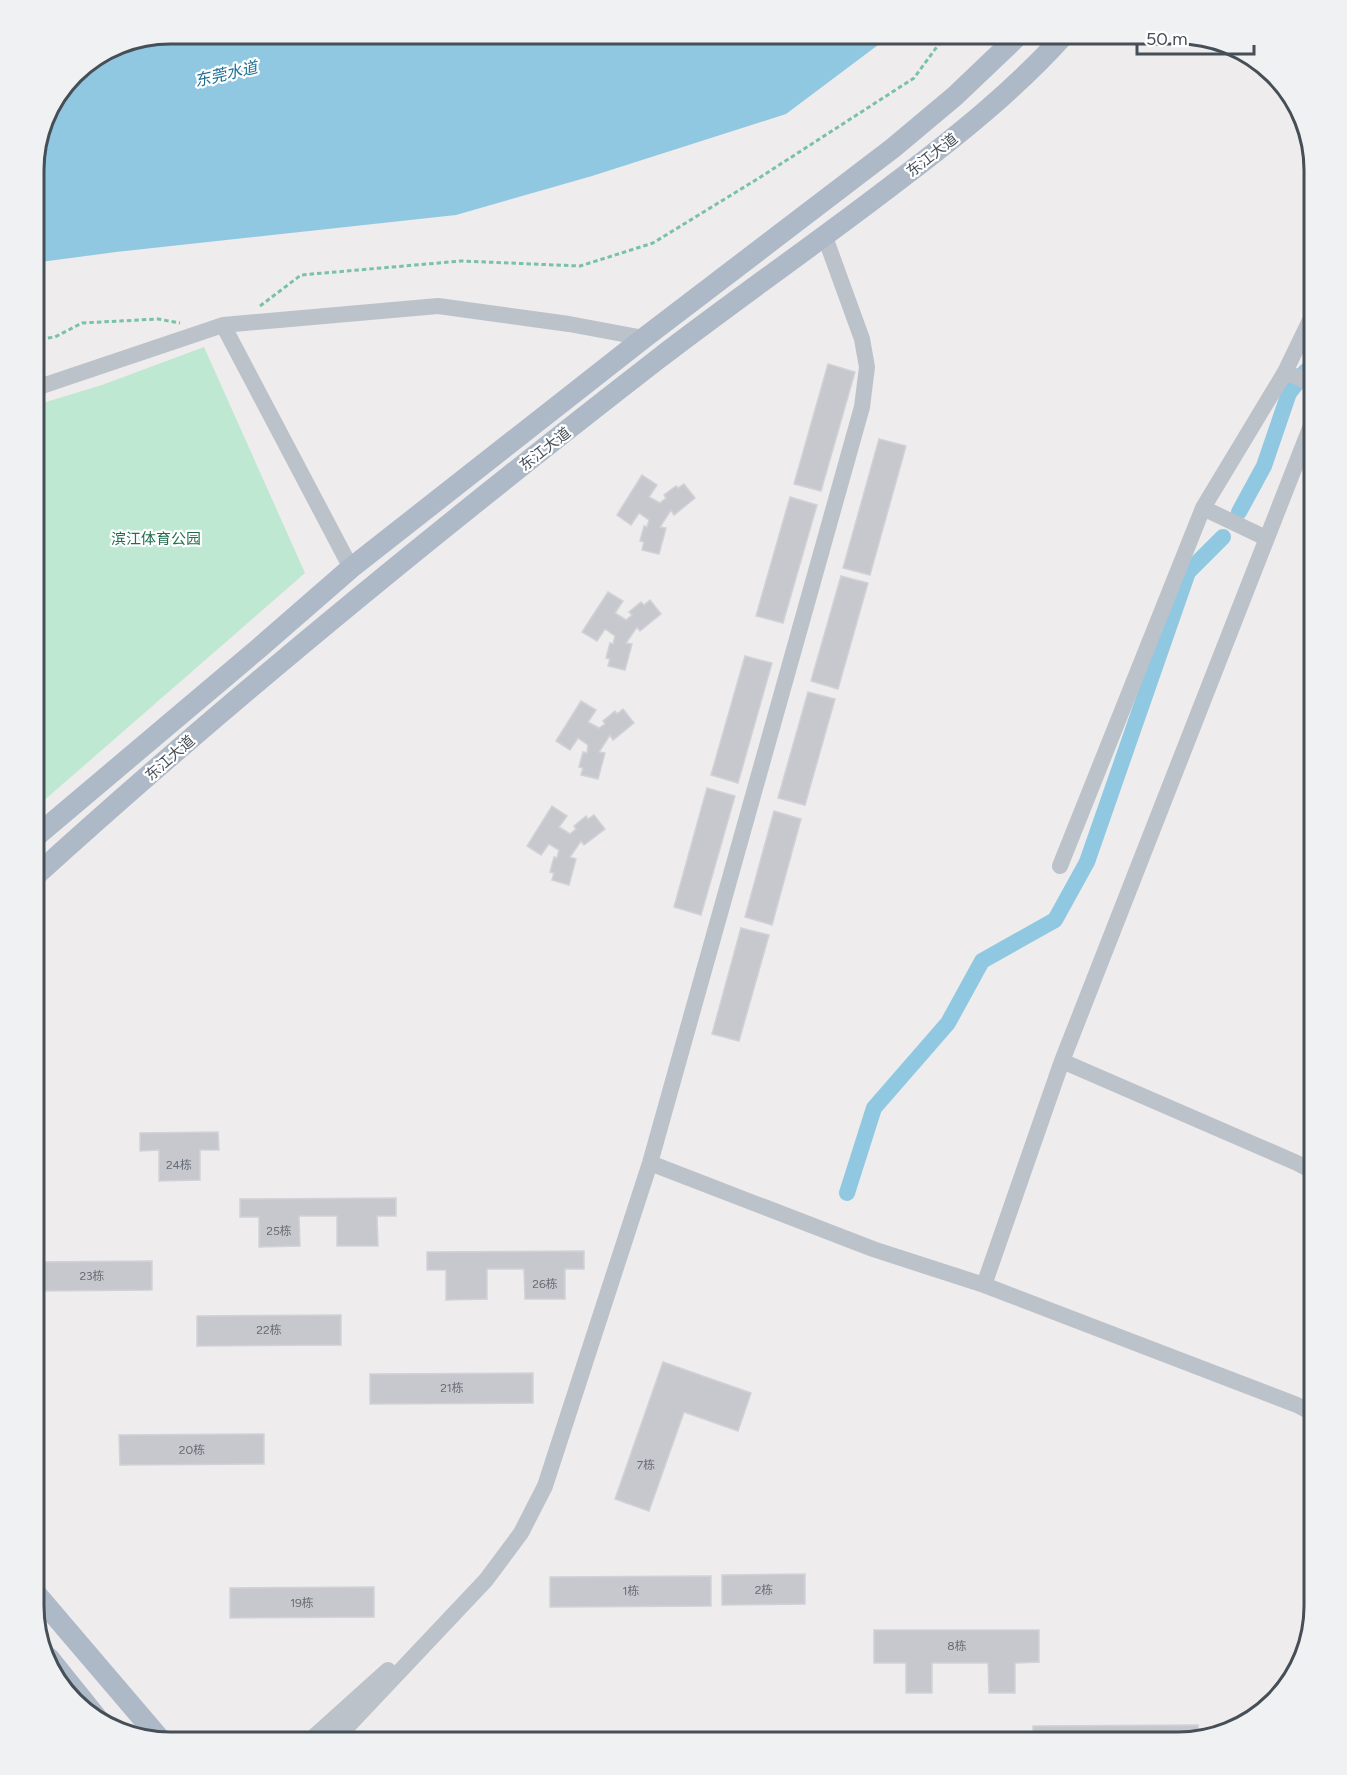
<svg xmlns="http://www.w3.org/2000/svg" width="1347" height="1775" font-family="Figtree,'Noto Sans SC',sans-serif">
<rect width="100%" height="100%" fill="#eeecec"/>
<path fill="#bee8d2" d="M204,347L305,573L33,810V406L102,385Z"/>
<path fill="#90c8e1" d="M170,33H894L786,114L592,176L456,215L116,252L33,263V160L47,109L79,67L118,43Z"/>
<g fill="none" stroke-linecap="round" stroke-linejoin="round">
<path stroke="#90c8e1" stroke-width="16" d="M1239,512L1264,466L1289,393L1306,371L1314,370
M847,1193L874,1108L948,1023L982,961L1055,920L1087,862L1188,572L1223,537"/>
</g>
<path fill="#c7c8ce" stroke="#d0d2d7" stroke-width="1.5" d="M828,364L855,372L821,491L794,484Z
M879,439L906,446L870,575L843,568Z
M642,475L657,485L649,497L660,503L666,498L664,495L676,486L678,488L684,484L695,498L674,515L671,510L660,527L666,528L659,554L642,550L644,542L640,541L644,526L647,527L649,520L639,513L631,525L617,515Z
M790,497L817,505L783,623L756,616Z
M841,576L868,583L838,689L811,681Z
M608,592L623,601L615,613L626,620L632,615L629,612L641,602L644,605L650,600L661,614L640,631L637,627L626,643L632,644L625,670L608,666L610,659L606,658L610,643L613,644L615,636L605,629L597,641L582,632Z
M745,656L772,663L738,783L711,775Z
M808,692L835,699L805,805L778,798Z
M581,701L596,710L588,722L599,728L605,724L603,721L615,711L617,714L623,709L634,723L613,740L610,735L599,752L605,753L598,779L581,775L583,768L579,767L583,752L587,753L588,745L578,738L570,750L556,741Z
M707,788L735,796L701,915L674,907Z
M552,806L567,816L559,827L570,834L576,829L574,826L586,816L588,819L594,815L605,829L584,845L581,841L570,857L576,859L569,885L552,880L554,873L550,872L554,857L557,858L559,850L549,844L541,855L527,846Z
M774,811L801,819L772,925L745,917Z
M741,928L769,935L739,1041L712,1034Z
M218,1132L219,1150H200V1180L159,1181V1150L140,1151V1133Z
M396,1198V1216H377L378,1246H337V1216H299L300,1246L259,1247V1217H240V1199Z
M584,1251V1269H565V1299H525L524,1269H487V1299L446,1300V1270H427V1252Z
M152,1261V1290L33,1291V1262Z
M341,1315V1345L197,1346V1316Z
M663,1362L751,1393L738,1431L684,1412L649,1511L615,1499Z
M533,1373V1403L370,1404V1374Z
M264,1434V1464L120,1465L119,1435Z
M805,1574V1604L722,1605V1575Z
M711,1576V1606L550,1607V1577Z
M374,1587V1617L230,1618V1588Z
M874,1630H1039V1662L1015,1663V1693H989L988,1663H932V1693H906V1663H874Z
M1198,1725V1736L1178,1742H1033V1726Z"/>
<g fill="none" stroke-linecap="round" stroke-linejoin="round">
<path stroke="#7ac2a5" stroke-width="3" stroke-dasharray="4.5 3" stroke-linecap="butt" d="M260,306L301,275L461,261L580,266L653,243L759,178L914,78L947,33
M33,340L55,337L82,323L158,319L180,323"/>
<path stroke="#bcc2ca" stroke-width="16" d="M223,325L351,568
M1285,372L1314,384
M33,389L223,325L438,306L569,324L644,338
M1203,508L1266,538
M1060,866L1203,508L1285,372L1314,312
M1062,1061L1297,1163L1314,1172
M650,1163L873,1249L984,1285L1297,1405L1314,1414
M984,1285L1062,1061L1314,418
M308,1742L388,1670
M333,1742L486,1580L521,1533L545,1486L650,1163L862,407L867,367L862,339L825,237"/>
<path stroke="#aeb9c8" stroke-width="21" d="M33,839L258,649L351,568L644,338L893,148L955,96L1021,33
M33,878C233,696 444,525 658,359C736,299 817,243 895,183C956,137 1015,90 1066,33
M33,1590L161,1740
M49,1658L102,1724"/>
</g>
<g text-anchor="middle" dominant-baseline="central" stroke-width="4.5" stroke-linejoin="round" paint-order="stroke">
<g font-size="12" fill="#666c75">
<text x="179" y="1165">24栋</text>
<text x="279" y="1231">25栋</text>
<text x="92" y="1276">23栋</text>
<text x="545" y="1284">26栋</text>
<text x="269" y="1330">22栋</text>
<text x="452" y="1388">21栋</text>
<text x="192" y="1450">20栋</text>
<text x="646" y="1465">7栋</text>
<text x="764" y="1590">2栋</text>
<text x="631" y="1591">1栋</text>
<text x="302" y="1603">19栋</text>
<text x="957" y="1646">8栋</text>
</g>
<g font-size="15" fill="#464e57" stroke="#fff">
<text transform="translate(932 155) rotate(-38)">东江大道</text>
<text transform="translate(545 449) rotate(-38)">东江大道</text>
<text transform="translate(170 758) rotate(-41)">东江大道</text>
</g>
<g font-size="15" fill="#206f4f" stroke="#fff">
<text x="156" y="539">滨江体育公园</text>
</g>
<g font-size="16" font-style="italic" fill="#1b7095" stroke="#fff">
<text transform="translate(226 74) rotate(-13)">东莞水道</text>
</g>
</g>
<path d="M0 0H1347V1775H0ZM170 44H1178A126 126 0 0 1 1304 170V1606A126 126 0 0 1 1178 1732H170A126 126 0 0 1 44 1606V170A126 126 0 0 1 170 44Z" fill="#f0f1f2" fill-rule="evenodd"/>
<path fill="none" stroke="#464e57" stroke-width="3" d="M170 44H1178A126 126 0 0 1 1304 170V1606A126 126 0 0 1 1178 1732H170A126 126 0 0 1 44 1606V170A126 126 0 0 1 170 44Z"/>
<path d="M1137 45v9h117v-9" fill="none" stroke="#464e57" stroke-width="3"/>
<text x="1146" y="45" font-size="18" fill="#464e57" stroke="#ffffff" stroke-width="4.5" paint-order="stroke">50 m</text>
</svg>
